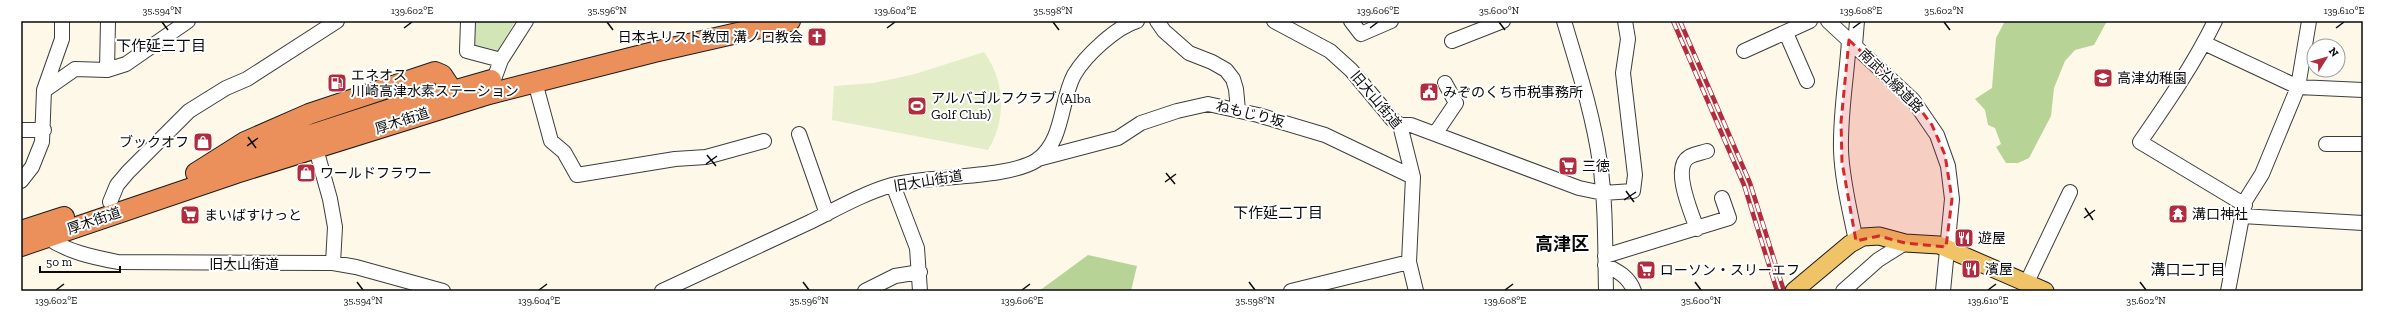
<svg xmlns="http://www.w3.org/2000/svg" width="2384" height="312" font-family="'Zilla Slab','Noto Sans JP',serif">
<rect width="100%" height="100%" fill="#fef8e9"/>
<path fill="#d2e5b6" d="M472,21H515L498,54L474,47Z"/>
<path fill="#b7d496" d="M2005,21H2107L2094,45L2075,50L2065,61L2054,88L2051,116L2029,158L2018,163H2006L1996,147L2001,144L1995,128L1988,125L1985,110L1975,99L1992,88L1996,38Z
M1088,255L1137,266L1131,291H1039Z"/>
<path fill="#e3edc7" d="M984,52C1005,81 1007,120 988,150L832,120L834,86L874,83L915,74Z"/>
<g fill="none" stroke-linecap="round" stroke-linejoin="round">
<g stroke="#3d3d3d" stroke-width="16">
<path id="minor" d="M468,21L467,51L501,60
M1157,21L1164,31L1189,53L1212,62L1226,70L1233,79L1236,89L1238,110
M1274,21L1330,51L1351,70L1392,119L1400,125L1413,177L1409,262L1416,291
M1351,21L1361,34L1391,21
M1564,21C1578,68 1593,114 1600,163C1606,205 1605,248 1606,291
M1828,21L1913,100L1937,135L1948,166L1952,199L1943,291
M2215,21C2194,64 2167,103 2140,142L2245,205
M1786,33L1807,81
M1849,40C1847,76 1840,113 1841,150C1842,180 1850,211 1856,241
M1452,41L1503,21
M2204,43L2298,87L2363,90
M1855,45L1857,21
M1744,51L1810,21
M107,70L108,21
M535,82L551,141L564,152L577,175L675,159L706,157L764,141
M45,90L75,69L107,70L126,64L188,21
M490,90L501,60L526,21
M1400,125H1411L1579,188L1603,193L1633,191L1635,175L1623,73L1628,39L1625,21
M21,130H44
M799,134L827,214
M1435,134L1456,103L1445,83
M2326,144H2363
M316,149L330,199L335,227L333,263
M1038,159L1118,138L1141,123L1177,111L1208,104L1258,115L1325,135L1413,177
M21,181L32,167L42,142L44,90L62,39V21
M893,185L917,248L920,291
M110,202L117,185L128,172L189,111L226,88L247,79L337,21
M2242,216L2363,223
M1697,229C1692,214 1671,168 1689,157C1694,154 1701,153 1707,151
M46,237C68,252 92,257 118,262L333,263L356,267L443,291
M1605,256L1729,218L1722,198
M1605,265C1618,271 1629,277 1634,291
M2027,282L2070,192
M662,291C711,268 760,245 810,222C836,209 864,193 892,185C930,175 1008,179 1037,160C1064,141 1060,101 1074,75C1085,56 1116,27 1137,21
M865,291L895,276L920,272
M1291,291L1409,262
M1843,291L1878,260L1905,243
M2228,291L2245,201L2262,174L2298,87L2309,21"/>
</g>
<g stroke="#1b1b1b" stroke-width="19">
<path id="major" d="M1794,291L1850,244L1863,237L1879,236L1905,243L1939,245L2045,291"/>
</g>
<g stroke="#1b1b1b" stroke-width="22">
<path id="highway" d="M231,161L400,106L491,80
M196,173L245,142L309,114L435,72L442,75L452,90
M21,231L64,217
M21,246L236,173L489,94L654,52L790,21"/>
</g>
<use href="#minor" stroke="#fff" stroke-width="14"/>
<use href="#major" stroke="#f0c367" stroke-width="17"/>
<use href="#highway" stroke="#eb905a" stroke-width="20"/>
<g stroke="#b02c3e" stroke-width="4.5">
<path id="rail" d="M1673,21L1744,185L1777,291
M1680,21L1750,183L1784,291"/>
</g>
<use href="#rail" stroke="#fff" stroke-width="3" stroke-dasharray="9" stroke-linecap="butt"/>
</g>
<path fill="#d62828" fill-opacity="0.2" stroke="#d62828" stroke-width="3" stroke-dasharray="8 5" stroke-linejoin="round" d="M1849,40L1913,100L1932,125L1945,155L1952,199L1946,247L1905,243L1879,236L1856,241L1842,162L1841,122Z"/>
<path fill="none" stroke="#0a0a0a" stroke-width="1.5" d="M162,22L168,30M607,22L613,30M1053,22L1059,30M1499,22L1505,30M1944,22L1950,30M404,28L412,22M887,28L895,22M1370,28L1378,22M1853,28L1861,22M2336,28L2344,22M248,137L256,148M247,146L258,138M707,155L716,166M706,164L717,156M1166,173L1175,184M1165,182L1176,174M1626,191L1634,202M1624,200L1636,192M2085,208L2093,220M2084,218L2095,210M357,282L363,290M803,282L809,290M1249,282L1255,290M1695,282L1701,290M2140,282L2146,290M56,290L64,284M539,290L547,284M1022,290L1030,284M1505,290L1513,284M1988,290L1996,284"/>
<defs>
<g id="church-square" transform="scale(1)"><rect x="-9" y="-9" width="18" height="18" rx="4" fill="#b02c3e" stroke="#fff"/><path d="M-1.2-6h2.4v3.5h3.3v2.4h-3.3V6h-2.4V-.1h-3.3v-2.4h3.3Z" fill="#fff"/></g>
<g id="school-square" transform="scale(1)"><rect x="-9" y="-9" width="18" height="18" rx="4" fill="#b02c3e" stroke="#fff"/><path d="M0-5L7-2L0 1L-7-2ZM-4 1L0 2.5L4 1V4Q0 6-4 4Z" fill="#fff"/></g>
<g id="fuel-square" transform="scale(1)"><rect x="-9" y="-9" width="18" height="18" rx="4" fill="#b02c3e" stroke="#fff"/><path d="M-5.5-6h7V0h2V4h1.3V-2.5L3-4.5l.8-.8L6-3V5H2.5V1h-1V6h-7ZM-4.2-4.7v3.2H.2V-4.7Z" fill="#fff"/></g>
<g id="civic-square" transform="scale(1)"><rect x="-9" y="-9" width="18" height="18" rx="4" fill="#b02c3e" stroke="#fff"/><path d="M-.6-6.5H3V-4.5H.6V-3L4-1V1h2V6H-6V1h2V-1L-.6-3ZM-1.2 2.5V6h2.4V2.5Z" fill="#fff"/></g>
<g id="stadium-square" transform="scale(1)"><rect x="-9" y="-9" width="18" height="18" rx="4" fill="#b02c3e" stroke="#fff"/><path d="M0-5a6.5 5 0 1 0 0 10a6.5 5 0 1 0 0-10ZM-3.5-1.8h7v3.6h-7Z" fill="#fff"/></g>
<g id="shop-square" transform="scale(1)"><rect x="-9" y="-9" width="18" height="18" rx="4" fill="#b02c3e" stroke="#fff"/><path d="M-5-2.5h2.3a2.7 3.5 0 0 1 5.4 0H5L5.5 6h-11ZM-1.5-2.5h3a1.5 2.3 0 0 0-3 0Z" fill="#fff"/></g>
<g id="supermarket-square" transform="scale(1)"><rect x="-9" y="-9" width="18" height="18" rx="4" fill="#b02c3e" stroke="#fff"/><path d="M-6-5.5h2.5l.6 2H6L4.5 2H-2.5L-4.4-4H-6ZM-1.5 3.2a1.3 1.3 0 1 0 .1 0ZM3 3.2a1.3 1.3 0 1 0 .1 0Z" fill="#fff"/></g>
<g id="temple-square" transform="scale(1)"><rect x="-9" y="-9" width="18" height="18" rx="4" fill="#b02c3e" stroke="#fff"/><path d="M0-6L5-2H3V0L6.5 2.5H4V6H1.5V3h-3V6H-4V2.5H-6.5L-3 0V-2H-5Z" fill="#fff"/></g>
<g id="restaurant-square" transform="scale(1)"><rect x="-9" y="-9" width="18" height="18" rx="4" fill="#b02c3e" stroke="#fff"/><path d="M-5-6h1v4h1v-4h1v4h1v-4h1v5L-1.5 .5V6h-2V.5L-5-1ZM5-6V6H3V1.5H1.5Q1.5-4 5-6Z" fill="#fff"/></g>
</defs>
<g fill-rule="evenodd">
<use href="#church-square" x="817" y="37"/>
<use href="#school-square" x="2103" y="78"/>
<use href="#fuel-square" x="337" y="83"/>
<use href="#civic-square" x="1429" y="92"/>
<use href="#stadium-square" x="917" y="106"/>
<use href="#shop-square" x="203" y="142"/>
<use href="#supermarket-square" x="1568" y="166"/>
<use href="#shop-square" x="306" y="173"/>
<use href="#temple-square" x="2178" y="214"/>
<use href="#supermarket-square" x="190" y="215"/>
<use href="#restaurant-square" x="1964" y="238"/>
<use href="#restaurant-square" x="1971" y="269"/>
<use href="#supermarket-square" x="1646" y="270"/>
</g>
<g text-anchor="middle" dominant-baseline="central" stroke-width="4" stroke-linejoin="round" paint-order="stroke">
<g font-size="14" fill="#0a0a0a" stroke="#fff" text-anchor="start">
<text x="803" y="37" text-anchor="end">日本キリスト教団 溝ノ口教会</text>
<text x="351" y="75">エネオス<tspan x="351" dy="16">川崎高津水素ステーション</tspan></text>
<text x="2117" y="78">高津幼稚園</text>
<text x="1443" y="92">みぞのくち市税事務所</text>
<text x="931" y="98">アルバゴルフクラブ (Alba<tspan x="931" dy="16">Golf Club)</tspan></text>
<text x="189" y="142" text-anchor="end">ブックオフ</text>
<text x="1582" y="166">三徳</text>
<text x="320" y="173">ワールドフラワー</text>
<text x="2192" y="214">溝口神社</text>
<text x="204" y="215">まいばすけっと</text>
<text x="1978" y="238">遊屋</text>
<text x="1985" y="269">濱屋</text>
<text x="1660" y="270">ローソン・スリーエフ</text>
</g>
<g font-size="14" fill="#0a0a0a" stroke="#fff">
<text transform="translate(1891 81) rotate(45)">南武沿線道路</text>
<text transform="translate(1376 100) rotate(50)">旧大山街道</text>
<text transform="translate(1250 114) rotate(14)">ねもじり坂</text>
<text transform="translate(402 121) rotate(-18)">厚木街道</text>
<text transform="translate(928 181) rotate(-9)">旧大山街道</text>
<text transform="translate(94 221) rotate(-19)">厚木街道</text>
<text x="244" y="264">旧大山街道</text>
</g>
<g font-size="15" fill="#0a0a0a" stroke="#fff">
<text x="161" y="46">下作延三丁目</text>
<text x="1278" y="213">下作延二丁目</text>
<text x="2188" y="270">溝口二丁目</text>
</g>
<g font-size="18" font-weight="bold" fill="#0a0a0a" stroke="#fff">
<text x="1562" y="244">高津区</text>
</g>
</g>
<rect width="2384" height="312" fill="none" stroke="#ffffff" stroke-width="44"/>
<g transform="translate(2326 58) rotate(53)"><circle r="19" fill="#ffffff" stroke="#9d9d9d"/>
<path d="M0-3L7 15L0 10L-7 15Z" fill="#b02c3e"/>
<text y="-6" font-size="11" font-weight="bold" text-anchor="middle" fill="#0a0a0a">N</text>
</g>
<path d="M40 266v6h80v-6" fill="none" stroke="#0a0a0a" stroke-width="2"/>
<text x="46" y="266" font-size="12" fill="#0a0a0a" stroke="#ffffff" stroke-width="3" paint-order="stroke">50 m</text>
<rect x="22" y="22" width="2340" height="268" fill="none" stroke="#0a0a0a" stroke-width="1.5"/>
<g font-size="10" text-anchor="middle" fill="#0a0a0a">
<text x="162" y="14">35.594°N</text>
<text x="412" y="14">139.602°E</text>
<text x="607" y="14">35.596°N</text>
<text x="895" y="14">139.604°E</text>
<text x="1053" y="14">35.598°N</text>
<text x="1378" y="14">139.606°E</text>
<text x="1499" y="14">35.600°N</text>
<text x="1861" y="14">139.608°E</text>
<text x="1944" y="14">35.602°N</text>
<text x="2344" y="14">139.610°E</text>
<text x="56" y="304">139.602°E</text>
<text x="363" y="304">35.594°N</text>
<text x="539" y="304">139.604°E</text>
<text x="809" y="304">35.596°N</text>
<text x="1022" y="304">139.606°E</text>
<text x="1255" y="304">35.598°N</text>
<text x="1505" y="304">139.608°E</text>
<text x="1701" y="304">35.600°N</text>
<text x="1988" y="304">139.610°E</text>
<text x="2146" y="304">35.602°N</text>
</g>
</svg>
